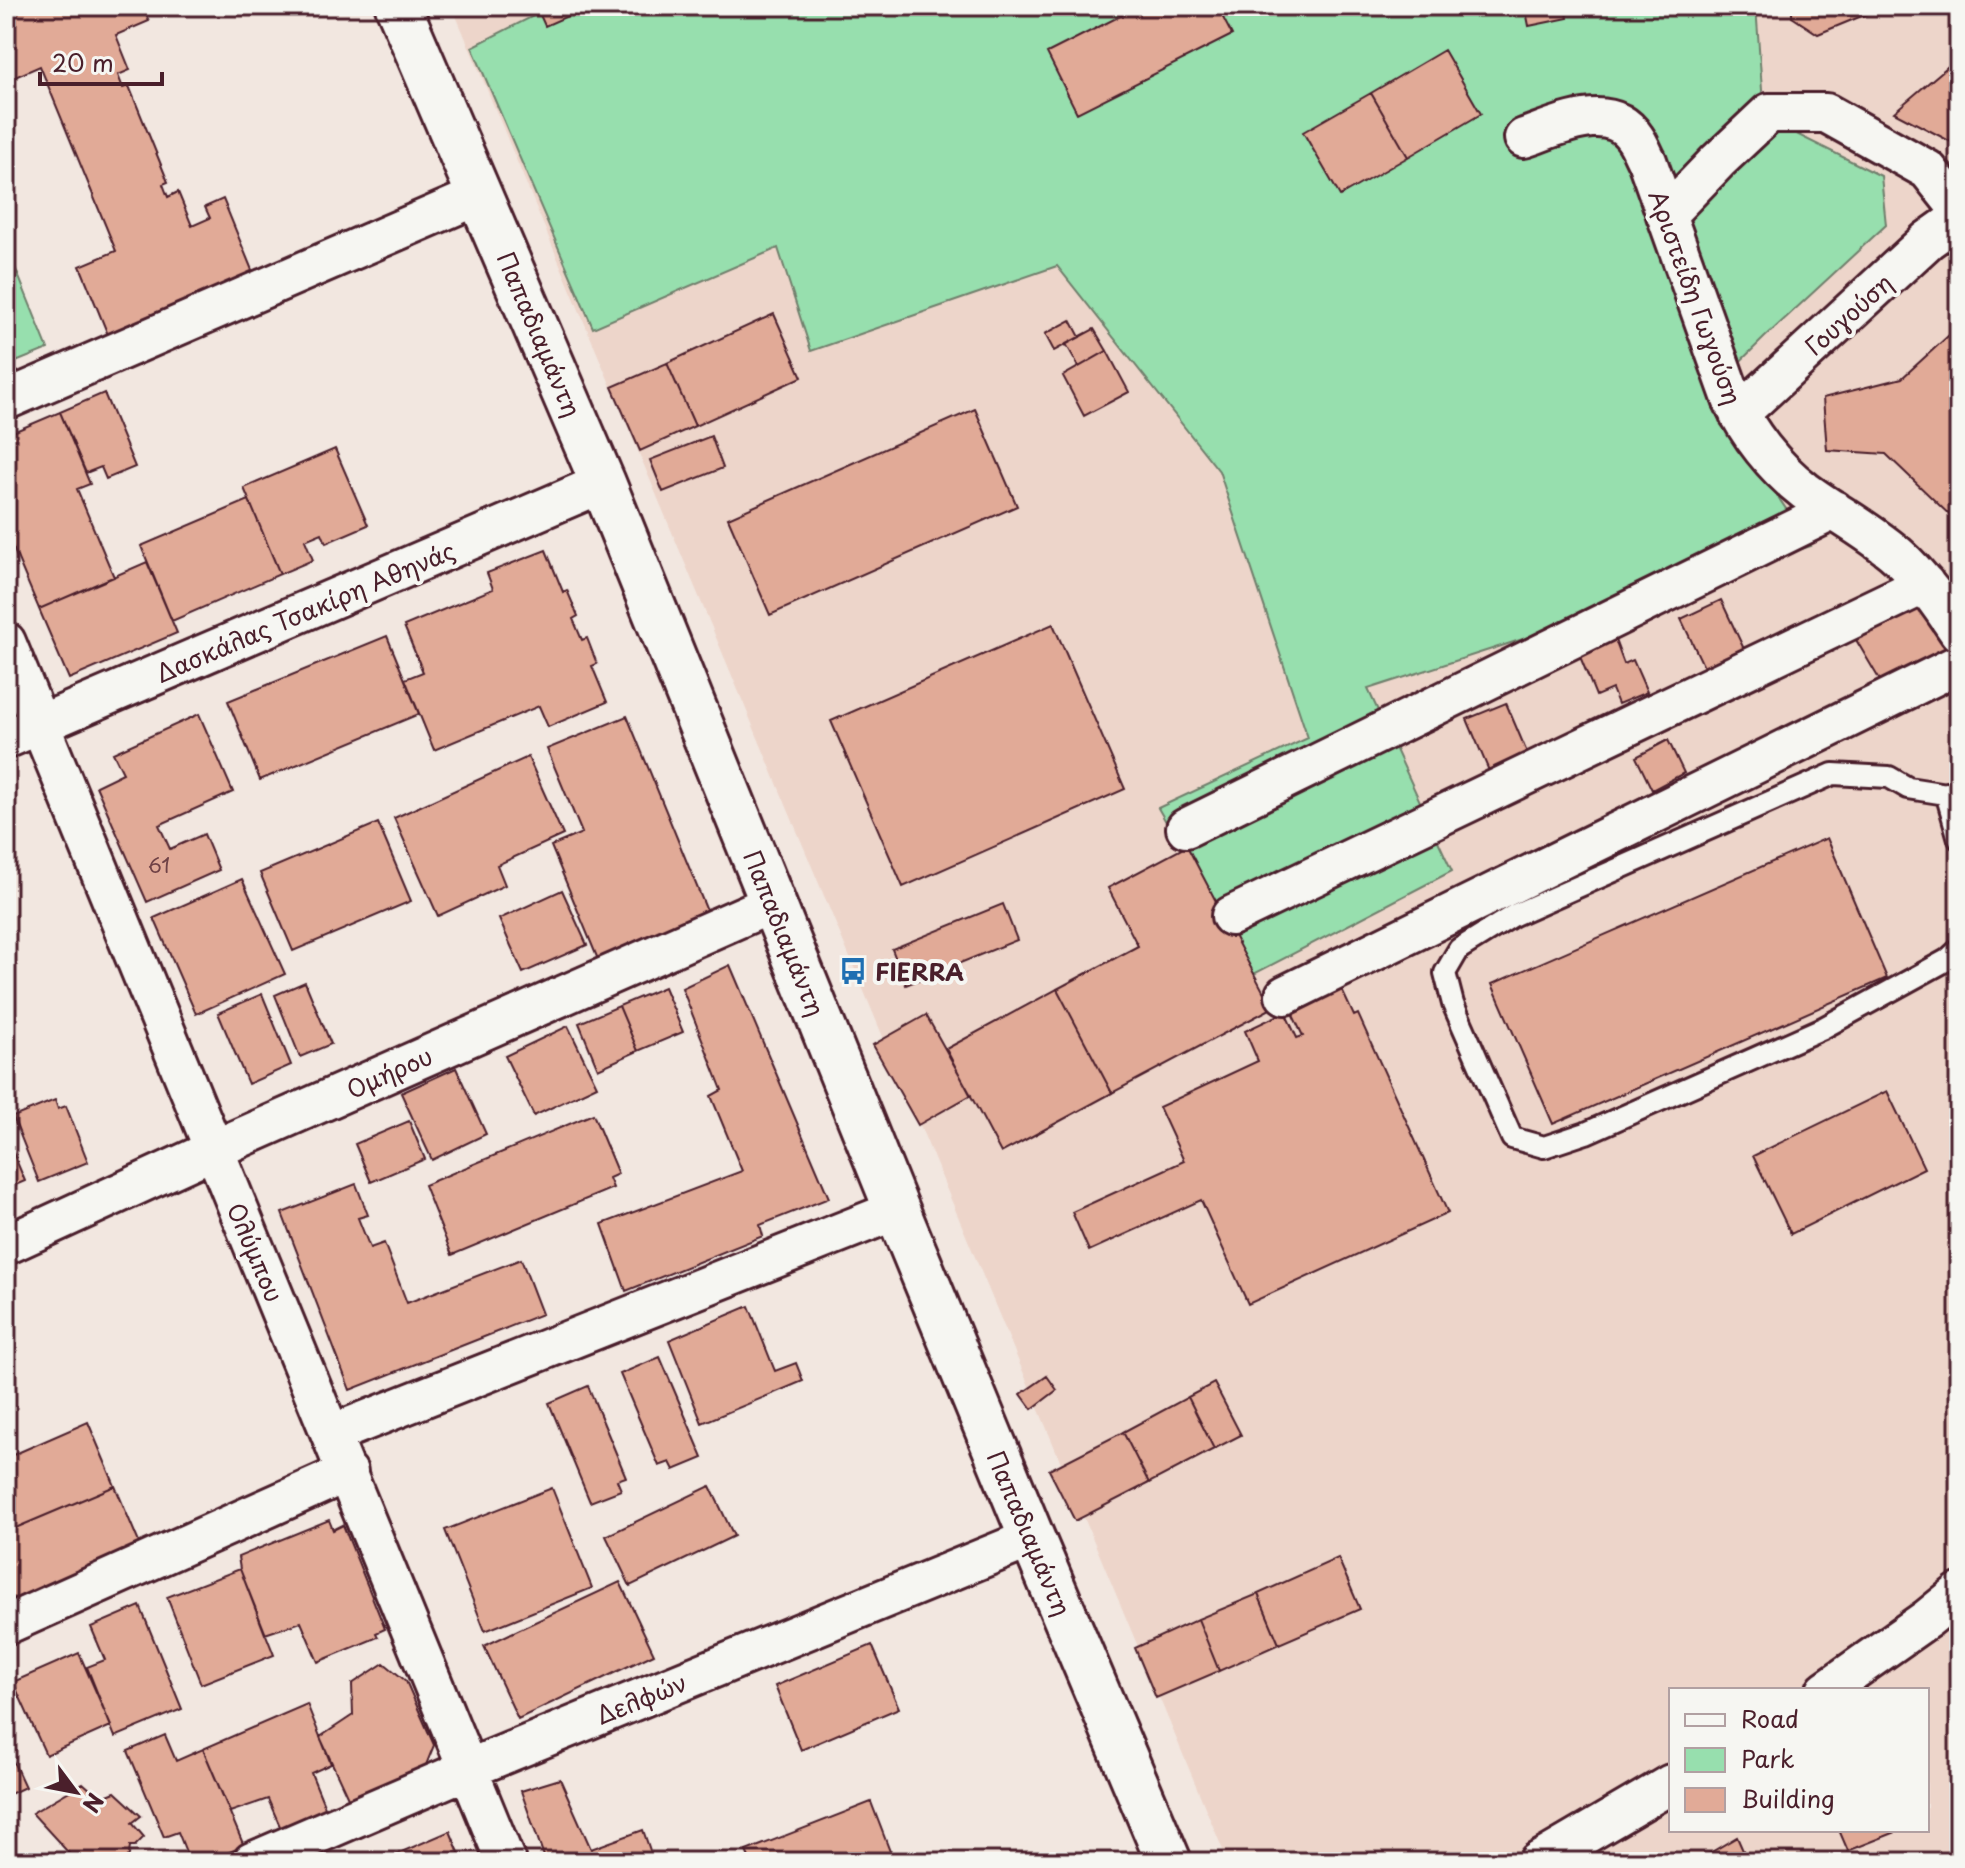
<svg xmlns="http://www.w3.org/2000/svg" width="1965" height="1868" font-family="'Playpen Sans',sans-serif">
<rect width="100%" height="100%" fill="#f2e7e0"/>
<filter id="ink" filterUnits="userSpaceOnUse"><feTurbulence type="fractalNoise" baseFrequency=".0125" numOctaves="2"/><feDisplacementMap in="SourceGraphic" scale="16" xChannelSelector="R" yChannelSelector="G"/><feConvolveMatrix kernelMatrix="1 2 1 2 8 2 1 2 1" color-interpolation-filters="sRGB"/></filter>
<g filter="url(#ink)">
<path fill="#edd5ca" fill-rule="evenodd" d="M452,6H1959V1862H1228ZM1671,1690H1927V1830H1671Z"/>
<path fill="#97dfae" stroke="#707f6c" stroke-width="2" d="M553,6H1756L1764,118L1881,176L1886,225L1765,337L1708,393L1811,546L1368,689L1452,871L1254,974L1158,808L1308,738L1219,471L1057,266L811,351L778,248L593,328L472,47Z
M6,245L48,349L6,366Z"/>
<path fill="#e1aa97" stroke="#4a1f2b" stroke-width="2" d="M10,6H142L149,21L116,35L130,70L118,75L123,88L129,86L168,182L163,184L168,197L178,192L192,226L210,218L205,207L223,199L254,275L108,335L80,266L116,251L40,66L6,81V8Z
M536,6H590L545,26Z
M1140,6H1217L1232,35L1077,113L1047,53Z
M1525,6H1566L1568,18L1529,26Z
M1792,6H1886L1818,34L1792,17Z
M1444,50L1481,114L1408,157L1371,93Z
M1959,57V146L1894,112Z
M1371,93L1408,157L1340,196L1303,132Z
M774,314L802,377L695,426L667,363Z
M1071,320L1080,337L1054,351L1045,334Z
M1959,326V524L1886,454L1827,450L1823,398L1902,378Z
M1094,329L1107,351L1079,367L1066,344Z
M1107,351L1129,392L1084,416L1063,376Z
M667,363L695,426L640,451L612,387Z
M104,393L135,467L106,479L101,467L86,473L60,412Z
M975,409L1017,506L770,615L728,518Z
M60,412L90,484L77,489L114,577L39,609L6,531V435Z
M711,436L723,468L663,492L650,460Z
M335,449L368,525L326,543L322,533L305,540L313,560L280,574L244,488Z
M249,500L280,574L172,621L141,546Z
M546,550L563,592L567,590L578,616L573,619L582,640L587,638L597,664L592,666L607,702L548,727L539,706L434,750L405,679L423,672L404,626L493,589L487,573Z
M147,562L177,633L69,679L39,609Z
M1721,600L1751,664L1712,684L1681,619Z
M1918,601L1948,652L1885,689L1855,638Z
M1053,624L1125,789L903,887L831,721Z
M387,636L419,714L260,780L228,701Z
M1615,640L1624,664L1633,660L1647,692L1618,704L1612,689L1596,696L1579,654Z
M6,667L23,708L6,715Z
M1506,703L1531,762L1492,778L1467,719Z
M199,714L233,792L159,825L170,849L204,834L219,870L147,902L96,786L123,773L113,753Z
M627,716L709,916L599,962L551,846L582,833L547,749Z
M1668,740L1684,773L1652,790L1636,757Z
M528,757L563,835L497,865L505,885L438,916L394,818Z
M378,823L411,901L293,951L260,873Z
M1827,838L1887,978L1553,1124L1492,984Z
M1187,846L1272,1008L1112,1093L1057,989L1138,946L1108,888Z
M242,879L285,974L196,1014L154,918Z
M562,890L587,945L523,973L499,919Z
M1003,904L1017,940L906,985L892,949Z
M730,965L829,1198L760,1225L763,1236L626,1291L602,1224L742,1171L711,1096L722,1090L682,988Z
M305,982L331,1044L300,1057L275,995Z
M664,987L683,1032L638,1051L619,1006Z
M1341,988L1354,1016L1358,1014L1448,1213L1248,1304L1201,1200L1089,1251L1072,1212L1184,1161L1159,1107L1258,1061L1245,1031L1285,1012L1297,1038L1303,1036L1291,1011Z
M1057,989L1112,1093L1001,1153L946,1049Z
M262,994L291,1065L248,1084L218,1013Z
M619,1006L638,1051L598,1069L579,1023Z
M926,1015L971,1095L918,1125L873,1045Z
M568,1026L597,1086L534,1116L505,1056Z
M456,1068L486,1134L432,1160L401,1093Z
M1887,1091L1924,1168L1791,1234L1753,1156Z
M55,1100L58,1109L66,1106L88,1162L39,1182L13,1117Z
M593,1114L618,1174L609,1178L613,1188L452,1255L424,1185Z
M409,1121L425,1159L371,1182L355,1144Z
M6,1136L25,1181L6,1189Z
M356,1184L368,1215L358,1218L370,1248L384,1243L407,1303L521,1259L542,1314L350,1390L282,1213Z
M749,1306L775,1371L796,1363L803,1381L702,1423L669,1340Z
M660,1357L703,1458L674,1470L670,1462L659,1466L620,1374Z
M1047,1376L1057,1390L1032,1409L1021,1394Z
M1214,1383L1241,1435L1214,1449L1188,1397Z
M588,1386L626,1477L617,1480L621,1490L590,1502L549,1403Z
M1188,1397L1214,1449L1149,1483L1123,1432Z
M88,1422L115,1486L6,1532V1458Z
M1123,1432L1149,1483L1075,1521L1049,1470Z
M115,1486L143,1552L6,1613V1532Z
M710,1486L734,1536L630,1586L606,1536Z
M552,1488L592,1588L485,1631L445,1530Z
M329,1520L333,1530L343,1525L385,1629L376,1633L378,1637L318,1662L301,1622L265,1634L240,1569L238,1557Z
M1338,1558L1360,1609L1279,1644L1258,1594Z
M240,1569L274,1655L201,1684L167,1597Z
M620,1582L654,1654L518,1719L484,1646Z
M1258,1594L1279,1644L1219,1671L1198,1619Z
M140,1606L182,1709L115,1737L87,1667L105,1660L91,1627Z
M1198,1619L1219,1671L1156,1698L1135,1648Z
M872,1645L899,1708L801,1750L775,1686Z
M79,1653L111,1726L46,1755L13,1682Z
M384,1663L406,1681L434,1745L424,1770L349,1800L320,1737L353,1715L352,1684Z
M307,1704L331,1764L311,1773L327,1812L282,1831L268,1799L230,1812L203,1749Z
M165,1735L176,1761L203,1749L244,1846L206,1862H190L178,1832L164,1837L128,1751Z
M6,1746L25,1787L6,1796Z
M560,1779L591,1849L643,1830L654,1862H546L521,1791Z
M83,1783L100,1798L115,1792L141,1816L132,1823L144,1837L135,1846H130L129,1855L124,1862H77L32,1813Z
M871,1802L894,1862H751L746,1851Z
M1839,1830H1901L1848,1851Z
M450,1831L463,1862H394L392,1856Z
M1737,1837L1748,1862H1695Z"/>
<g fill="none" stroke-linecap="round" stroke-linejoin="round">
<g stroke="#4a1f2b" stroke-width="26">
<path id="service" d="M1946,793L1959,839
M1959,796L1908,788L1889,777L1833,774L1514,915L1459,949L1445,973L1453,1004L1512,1138L1544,1147L1586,1133L1823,1028L1947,960L1959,949"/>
</g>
<g stroke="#4a1f2b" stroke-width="44">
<path id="minor" d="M1524,138C1557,127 1610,99 1635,138C1640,145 1643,154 1647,161L1732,399C1748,434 1774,467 1805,491C1835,513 1868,530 1897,555C1921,576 1941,605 1959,632
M1666,215L1718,161L1769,113H1826L1928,170L1959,209
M6,400L480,195
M1739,414L1928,240L1959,218
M6,642C170,1050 342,1454 506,1862
M6,739L603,483
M1186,828L1834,510
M1231,916L1925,584
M1285,995L1959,664
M6,1245L213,1150L773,903
M332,1434L897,1210
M6,1625L348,1472
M1826,1690L1927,1619L1959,1593
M252,1862L468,1769L1032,1538
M1538,1862L1671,1784"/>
</g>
<g stroke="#4a1f2b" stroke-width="50">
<path id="tertiary" d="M398,6L603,483L897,1210L1032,1538L1169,1862"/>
</g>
<use href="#service" stroke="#f6f6f2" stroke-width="20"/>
<use href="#minor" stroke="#f6f6f2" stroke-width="38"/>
<use href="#tertiary" stroke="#f6f6f2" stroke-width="44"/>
</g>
</g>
<defs>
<g id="bus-bare" transform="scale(2.16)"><path d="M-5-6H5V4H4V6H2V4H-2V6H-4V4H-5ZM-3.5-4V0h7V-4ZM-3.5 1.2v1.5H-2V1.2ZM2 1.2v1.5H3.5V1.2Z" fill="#1f6fb2" stroke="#f6f6f2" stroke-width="2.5" paint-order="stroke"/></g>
</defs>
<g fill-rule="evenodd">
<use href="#bus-bare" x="853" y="971"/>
</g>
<g text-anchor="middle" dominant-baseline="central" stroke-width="8" stroke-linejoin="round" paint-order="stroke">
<g font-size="20" fill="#704246">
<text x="159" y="865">61</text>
</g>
<g font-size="24" fill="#4a1f2b" stroke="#f6f6f2">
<text transform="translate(1696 297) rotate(70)">Αριστείδη Γωγούση</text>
<text transform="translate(1848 314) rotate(-42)">Γουγούση</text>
<text transform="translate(540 334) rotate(67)">Παπαδιαμάντη</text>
<text transform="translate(305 611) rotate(-23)">Δασκάλας Τσακίρη Αθηνάς</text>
<text transform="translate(785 933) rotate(68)">Παπαδιαμάντη</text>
<text transform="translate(389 1072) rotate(-24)">Ομήρου</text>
<text transform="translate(256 1252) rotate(67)">Ολύμπου</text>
<text transform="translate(1030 1533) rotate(67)">Παπαδιαμάντη</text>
<text transform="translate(641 1698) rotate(-22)">Δελφών</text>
</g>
<g font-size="24" font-weight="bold" fill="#4a1f2b" stroke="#f6f6f2" text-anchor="start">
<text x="875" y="971">FIERRA</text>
</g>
</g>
<rect width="1965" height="1868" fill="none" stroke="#f6f6f2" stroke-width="32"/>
<rect x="16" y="16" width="1933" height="1836" fill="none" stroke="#4a1f2b" stroke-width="3" filter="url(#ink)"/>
<rect x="1669" y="1688" width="260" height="144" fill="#f6f6f2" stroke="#b1a0a2" stroke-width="2"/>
<rect x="1685" y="1714" width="40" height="12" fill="#f6f6f2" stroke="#b1a0a2" stroke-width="2"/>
<text x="1741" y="1728" font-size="24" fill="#4a1f2b">Road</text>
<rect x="1685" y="1748" width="40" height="24" fill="#97dfae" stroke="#b1a0a2" stroke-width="2"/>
<text x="1741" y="1768" font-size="24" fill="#4a1f2b">Park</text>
<rect x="1685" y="1788" width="40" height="24" fill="#e1aa97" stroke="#b1a0a2" stroke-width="2"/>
<text x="1741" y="1808" font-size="24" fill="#4a1f2b">Building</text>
<g transform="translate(76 1792) rotate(122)" stroke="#f6f6f2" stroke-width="6" paint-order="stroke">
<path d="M0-6L14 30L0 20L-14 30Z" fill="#4a1f2b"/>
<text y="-12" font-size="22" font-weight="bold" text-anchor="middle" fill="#4a1f2b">N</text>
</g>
<path d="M40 72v12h122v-12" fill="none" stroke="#4a1f2b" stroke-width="4"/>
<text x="52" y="72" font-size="24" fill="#4a1f2b" stroke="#f6f6f2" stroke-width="6" paint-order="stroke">20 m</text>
</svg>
